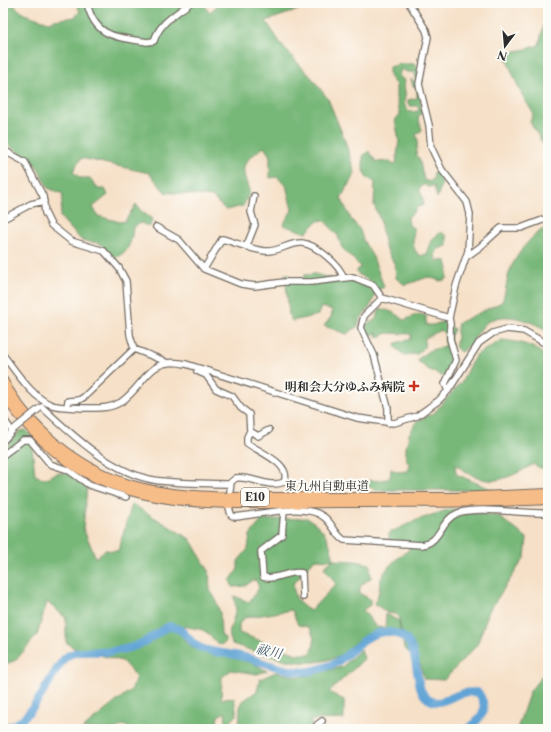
<svg xmlns="http://www.w3.org/2000/svg" width="551" height="732" font-family="'Libre Caslon Text','Noto Serif JP',serif">
<rect width="100%" height="100%" fill="#fdfcf7"/>
<filter id="ink" filterUnits="userSpaceOnUse"><feTurbulence type="fractalNoise" baseFrequency=".025" numOctaves="2"/><feDisplacementMap in="SourceGraphic" scale="8" xChannelSelector="R" yChannelSelector="G"/><feConvolveMatrix kernelMatrix="1 2 1 2 8 2 1 2 1" color-interpolation-filters="sRGB"/></filter>
<filter id="wash" filterUnits="userSpaceOnUse"><feTurbulence type="fractalNoise" baseFrequency=".012" numOctaves="4" result="noise"/><feDisplacementMap in="SourceGraphic" scale="16" xChannelSelector="R" yChannelSelector="G"/><feGaussianBlur stdDeviation="0.9" result="paint"/><feColorMatrix in="noise" values="0 0 0 0 0 0 0 0 0 0 0 0 0 0 0 0 0 1.4 0 .05"/><feComposite in="paint" operator="in"/></filter>
<g filter="url(#wash)">
<rect width="100%" height="100%" fill="#f6e0c7"/>
<path fill="#77b778" stroke="#517152" fill-rule="evenodd" d="M3,3H11L24,14L49,22L54,20L75,17L80,11L75,3H204L209,13L220,3H299L298,10L266,21L283,47L311,77L328,99L344,138L355,173L341,198L351,219L360,230L363,240L373,257L384,287C374,291 374,300 369,308C365,314 359,318 358,326L347,334L324,326L331,317L333,310L321,307L318,315L292,321L289,315L285,274H289L290,280L302,279L305,275L315,274L341,281L358,279L368,287L375,284L358,274L356,271L361,267L342,248L338,236L324,220L318,221L306,233L283,225L292,210L286,185L277,177L270,178V156L264,147C240,164 240,165 250,193L243,206L226,210L212,197L165,192L149,173L81,158L73,172L80,178H90L98,189H105L108,195L93,207L98,216L120,222L125,221L136,204L141,211L152,219L150,227L141,223L133,227C132,241 129,253 114,258L99,243L82,241L60,217L63,194L48,188L37,166L3,141Z
M544,3H548V152L530,122L533,113L520,91L504,53L527,49L539,45L547,13Z
M401,64H415L419,70V79L416,80L415,72H407L401,69L399,76L405,81C404,85 404,87 405,91C406,99 401,105 409,112L419,111L418,106H410L408,104V100L417,98V87L413,86L411,79L418,84L422,113L418,117L422,130L416,135L418,140L416,155L419,158L424,180L430,182L434,177L433,173L438,168L442,183L437,198L434,186L428,187L424,184L419,189L423,198V205L416,208L414,212L408,217L409,225L414,229C413,240 411,248 420,256L427,254L431,240L441,232L447,236V246L438,249L435,255L436,260L446,261L448,269L447,279L441,281L428,277L405,285L396,278L395,265L385,247L380,220L374,205L375,182L366,177L363,168V156L369,151L376,162L390,161L393,165L396,164L399,140L395,120L400,115L396,98V85L389,76V67Z
M548,227V331C530,320 495,306 480,330C473,339 472,347 460,352L455,347C458,339 456,331 458,323L502,302C505,294 506,286 508,277C511,261 532,232 548,227Z
M380,308L395,313L404,320L419,314L426,316V325H433L445,321L454,329L450,338L453,360L444,377L426,368L417,360L428,351L445,346V335L441,330L425,338L424,348L417,354L404,355L395,347L396,343L411,339V334L388,333L376,338L377,333L370,335L365,330L366,325L376,319Z
M502,340C521,342 535,345 548,359V470L538,467L534,464C501,482 487,489 455,464L456,474L493,490H375L370,487L347,486C360,476 375,484 390,478L391,469L398,472L408,471L410,465L406,459V448L409,434L417,421L434,413L463,380L468,368L476,355Z
M26,430L31,436L35,475L44,479L57,473H70L87,488L83,528L96,558L105,550L118,551L132,504L190,539L209,571L210,590L215,598L220,613L221,635L225,638V643L220,645C213,641 212,635 206,632C200,627 191,629 184,626L183,636L186,643L195,649L251,662L267,671L257,674L231,670L222,677L221,699L234,698L237,715L230,722L226,723L225,712L218,716L216,729H184L182,726L177,729H130L124,725L115,729H82L132,689L136,676L122,661L74,648L66,642V618L47,602L37,635L16,660L3,665V450L20,431Z
M450,509L498,516L527,538L525,557L489,611L477,645L444,680L424,679L420,664L404,648L399,619L396,614L387,613L374,603C379,595 379,591 380,583C383,569 398,557 409,550V542L389,540V533L417,520Z
M307,518C326,529 329,539 334,560L354,561L370,564L371,578L361,585L359,593L370,599V605L363,610L376,627L385,628L386,614L399,621L401,639L381,631C373,634 365,636 358,641C350,645 346,654 337,657C302,671 264,654 232,644L229,634L236,609L234,596L249,602L259,588L256,580L252,581L245,586L233,587L230,581L238,569V561L248,549L250,535L262,520ZM315,559L333,560L324,567L336,584L310,611C297,602 295,600 293,584ZM292,610L298,625L309,627C315,637 316,644 310,654H297L239,633V624L244,618Z
M361,649L364,659L329,692L344,700V719L310,720L313,729H239L240,707L243,701L257,691L260,679L276,672L299,677L342,667Z
M548,668V729H517L530,691Z"/>
<g fill="none" stroke-linecap="round" stroke-linejoin="round">
<path stroke="#62a4d6" stroke-width="8" d="M3,726C28,732 51,673 64,659C75,647 97,654 112,651C122,650 135,647 144,642C153,637 160,630 170,626C190,631 186,642 201,648C213,653 228,653 240,656C261,660 291,675 311,671C320,669 330,666 337,662C354,652 366,631 388,632C432,635 403,699 437,702C445,702 453,696 460,694C466,692 472,692 478,692C490,710 482,717 468,729"/>
</g>
</g>
<g filter="url(#ink)">
<g fill="none" stroke-linecap="round" stroke-linejoin="round">
<g stroke="#726a62" stroke-width="8">
<path id="minor" d="M87,3C95,38 117,37 147,42L154,41C160,22 175,15 190,3
M3,150L25,162L43,196L45,213L51,225L71,241L104,251L119,268L126,281L130,335L134,349
M3,219L31,204L44,201
M156,227L179,240L204,269L241,284L255,286L284,282H312L353,277L373,285L382,298L364,316L361,328L374,355L388,408V423
M247,245L255,225L251,212L254,196
M466,257L480,247L501,228H521L548,218
M204,269L222,239C235,242 255,251 266,251C279,252 290,242 302,243C315,244 340,265 343,277
M382,298L449,318L456,286L468,251L470,214L467,202L442,170L431,147L429,125L419,84L428,37L426,30L409,3
M3,355C15,370 33,399 52,405C62,408 74,407 85,408C98,408 110,409 121,402C146,385 148,355 186,364L357,418L394,423L417,416L438,401L448,391L479,343L493,333L507,329L524,331L548,345
M197,371L206,375L216,389L232,396L241,408L249,414L250,431L258,436L269,430
M448,391L445,384L456,360L450,339V323L449,318
M42,407C72,435 112,473 154,480C178,484 206,483 230,484
M67,407L68,401L79,400L84,397L134,349L162,360L167,363
M3,418L12,431
M3,441L14,429
M3,455L23,440H30L50,464L68,470L89,485L126,497
M230,491L231,482L236,478C252,476 269,489 284,482C293,464 257,451 247,443V437L250,431
M229,507L231,515L235,517C258,515 305,502 324,517C333,524 335,534 344,540L422,545C441,542 440,520 458,513C478,506 524,514 548,513
M284,511L282,535L261,551L263,577C276,581 289,570 302,573L303,597
M319,729L317,725L322,721"/>
</g>
<g stroke="#726a62" stroke-width="10">
<path id="highway" d="M3,380C29,428 77,467 129,484C165,495 204,496 241,497H454L548,493
M3,394C30,434 66,468 112,485C181,511 265,503 337,503C407,502 478,504 548,500"/>
</g>
<use href="#minor" stroke="#fff" stroke-width="5.5"/>
<use href="#highway" stroke="#f7bd88" stroke-width="8"/>
<g stroke="#726a62" stroke-width="8" stroke-linecap="butt">
<path id="minor-bridge" d="M14,429L40,408"/>
</g>
<use href="#minor-bridge" stroke="#fff" stroke-width="5.5"/>
</g>
</g>
<path fill="#c8321e" stroke="#fdfcf7" stroke-width="1.5" d="M412 380h4v4h4v4h-4v4h-4v-4h-4v-4h4z"/>
<g text-anchor="middle" dominant-baseline="central" stroke-width="4" stroke-linejoin="round" paint-order="stroke">
<rect fill="#fdfcf7" stroke="#6a6a68" stroke-width="1" x="241" y="488" width="28" height="18" rx="3"/>
<g font-size="11" font-weight="bold" fill="#2b2b2b">
<text x="255" y="497">E10</text>
</g>
<g font-size="12" font-weight="bold" fill="#2b2b2b" stroke="#fdfcf7" text-anchor="end">
<text x="405" y="386">明和会大分ゆふみ病院</text>
</g>
<g font-size="12" fill="#2b2b2b" stroke="#fdfcf7">
<text x="327" y="485">東九州自動車道</text>
</g>
<g font-size="13" font-style="italic" fill="#415b6f" stroke="#fdfcf7">
<text transform="translate(269 651) rotate(13)">祓川</text>
</g>
</g>
<rect width="551" height="732" fill="none" stroke="#fdfcf7" stroke-width="16"/>
<g transform="translate(505 46) rotate(196)" stroke="#fdfcf7" stroke-width="3" paint-order="stroke">
<path d="M0-3L7 15L0 10L-7 15Z" fill="#2b2b2b"/>
<text y="-6" font-size="11" font-weight="bold" text-anchor="middle" fill="#2b2b2b">N</text>
</g>
</svg>
